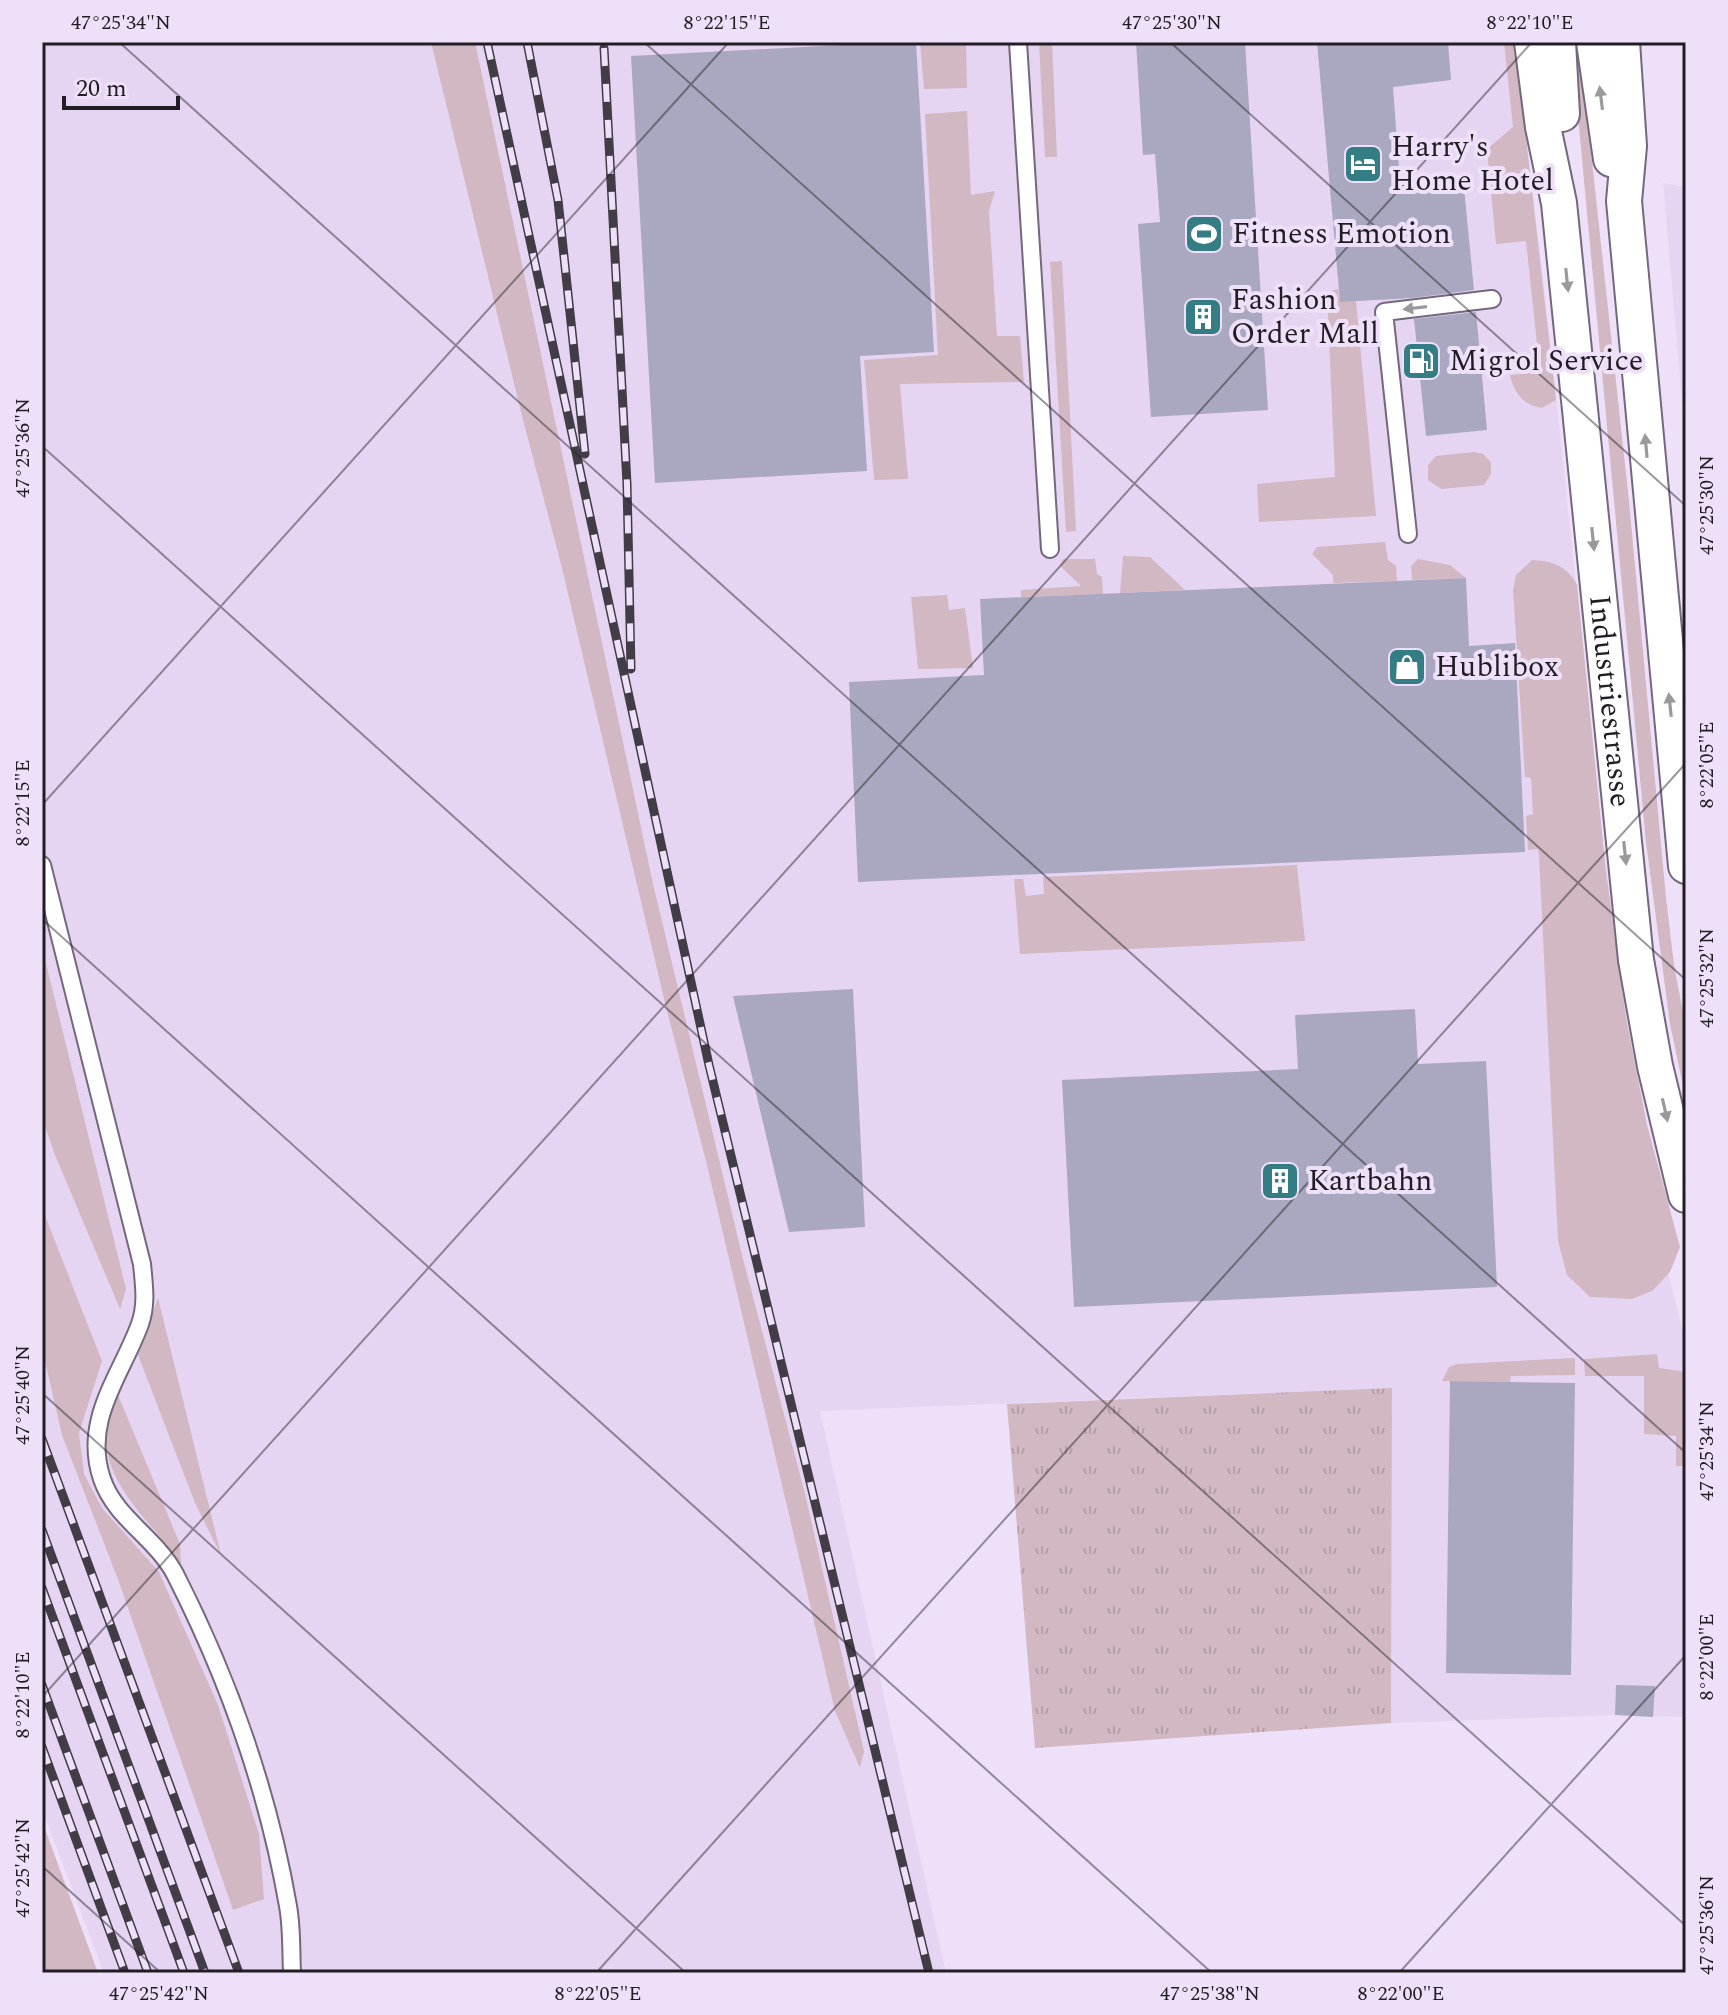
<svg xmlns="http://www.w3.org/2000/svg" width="1728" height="2015" font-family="Spectral,serif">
<defs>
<pattern id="park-tufts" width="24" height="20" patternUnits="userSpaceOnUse" patternTransform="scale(2)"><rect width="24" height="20" fill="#d2b8c2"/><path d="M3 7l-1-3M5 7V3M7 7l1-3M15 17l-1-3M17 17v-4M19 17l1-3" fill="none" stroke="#b49ea7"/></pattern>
</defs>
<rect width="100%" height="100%" fill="#ede0f8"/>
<path fill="#e6d4f3" d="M42,42H1515L1551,348L1603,842L1648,1195L1686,1343V1717L1615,1715L1391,1723L1392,1388L820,1411L946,1973H104L42,1809Z
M1663,183L1686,187V447Z"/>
<path fill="#d2b8c2" d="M431,42H475L653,884L742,1255L805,1494L864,1751L860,1768L835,1711L707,1165L666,1007L561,564L522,416Z
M920,42H966L967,88L924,89Z
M1039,42H1052L1057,157H1045Z
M1504,42H1515L1556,400L1542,408C1523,405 1514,393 1510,375L1540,372L1526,241L1496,244L1487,149L1513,127Z
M1571,42H1579L1629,501L1666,898L1674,965L1686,1028V1100L1670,1024L1646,842Z
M967,111L971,195L995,191L989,211L997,336H1020L1024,382L900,384L908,479L874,480L864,360L938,355L925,114Z
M1062,261L1076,531L1066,532L1050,262Z
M1338,289L1340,302L1356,301L1376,516L1259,522L1257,484L1335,477L1327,292Z
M1474,452L1483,454L1491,462V474L1484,485L1441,489L1428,480V465L1436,456Z
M1385,542L1388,560L1396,566L1397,581L1333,583V575L1312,554L1317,547Z
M1123,556L1150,557L1185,590L1120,593Z
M1063,559H1095L1097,574L1102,577L1103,594L1021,597V590L1081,586L1060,566Z
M1418,559L1450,565L1466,578L1412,580L1411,566Z
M1532,560C1552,561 1568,566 1577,585L1606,872L1626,1017L1647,1125L1680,1247L1670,1272L1652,1291L1632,1299L1590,1297L1567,1275L1558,1241L1539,855L1538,849L1528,850L1526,816L1533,814L1531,778L1525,777L1513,590L1516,575Z
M947,595L949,610L965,608L973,668L918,669L911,597Z
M1297,865L1305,941L1020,954L1014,879H1023L1026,896L1044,894L1043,877Z
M42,947L126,1289L120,1309L55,1155L42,1118Z
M42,1208L102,1361L79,1433L84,1474L102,1508L159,1572L218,1705L259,1834L264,1899L233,1910L119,1582L62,1435L42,1348Z
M158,1298L221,1555L195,1503L138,1355Z
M1657,1354L1659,1368L1686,1372V1466H1676V1436L1644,1434V1376H1585L1584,1359Z
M1575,1358V1375L1511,1376L1510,1382L1442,1381L1449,1367L1457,1364Z
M118,1395L180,1544L181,1564C153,1522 97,1481 107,1424C109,1414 114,1404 118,1395Z
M42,1821L98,1973H42Z"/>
<path fill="url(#park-tufts)" d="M1392,1388L1391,1723L1035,1748L1007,1404Z"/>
<path fill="#aaa8c0" d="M898,42H916L934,352L860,356L867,471L655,483L631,56Z
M1136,42H1245L1268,410L1151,417L1138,224L1160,222L1155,154L1143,155Z
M1317,42H1448L1451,80L1393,87L1401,194L1464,188L1474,290L1412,298L1340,302Z
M1476,312L1487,430L1426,436L1414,319Z
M1466,578L1469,646L1515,643L1525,852L858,882L849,682L984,675L980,599Z
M853,989L865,1227L789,1232L733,996Z
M1415,1009L1418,1064L1486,1061L1497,1287L1074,1307L1062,1080L1298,1069L1295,1015Z
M1450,1381L1575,1383L1571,1675L1446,1673Z
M1616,1685L1655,1686L1653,1717L1615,1715Z"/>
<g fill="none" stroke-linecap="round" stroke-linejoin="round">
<g stroke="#74687d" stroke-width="20">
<path id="lane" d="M1018,42L1050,549
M1408,534L1384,312L1492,299
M42,865L142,1264C144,1285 147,1304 140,1324C121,1376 82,1420 102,1479C115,1518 156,1538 175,1574C228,1678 268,1791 288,1906C292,1928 291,1951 292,1973"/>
</g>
<g stroke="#74687d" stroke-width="38">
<g id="street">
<path id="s1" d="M1532,42L1543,127L1559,203L1636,960L1655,1066L1686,1195"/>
<path d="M1558,42L1562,114"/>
<path d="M1594,42L1611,159"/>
<path d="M1622,42L1629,146L1624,201L1686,866"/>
</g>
</g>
<use href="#lane" stroke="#fff" stroke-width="16"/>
<use href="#street" stroke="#fff" stroke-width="34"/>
<g stroke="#423c46" stroke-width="9">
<path id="rail" d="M487,42L709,1065L929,1973
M527,42L558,200L585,454
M604,48L627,484L631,669
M42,1439L239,1973
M42,1530L205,1973
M42,1588L184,1973
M42,1685L148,1973
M42,1747L125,1973"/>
</g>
<use href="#rail" stroke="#ede0f8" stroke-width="6" stroke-dasharray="18" stroke-linecap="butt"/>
</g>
<defs><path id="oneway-solid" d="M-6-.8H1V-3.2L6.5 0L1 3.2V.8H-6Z" transform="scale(2)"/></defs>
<g fill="#9c999d">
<use href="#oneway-solid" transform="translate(1601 98) rotate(-97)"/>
<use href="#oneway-solid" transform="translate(1567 280) rotate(84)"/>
<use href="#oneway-solid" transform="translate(1415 308) rotate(173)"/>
<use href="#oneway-solid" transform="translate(1646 446) rotate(-95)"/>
<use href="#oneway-solid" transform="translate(1593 539) rotate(84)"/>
<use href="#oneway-solid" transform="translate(1670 705) rotate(-96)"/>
<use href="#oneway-solid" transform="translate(1625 853) rotate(84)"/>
<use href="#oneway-solid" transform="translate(1665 1110) rotate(77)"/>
</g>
<path fill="none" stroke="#221d25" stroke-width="2" stroke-opacity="0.45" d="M119,42L1686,1453M644,42L1686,980M1170,42L1686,506M42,446L1686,1926M42,805L729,42M42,919L1212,1973M42,1393L686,1973M42,1697L1532,42M42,1866L161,1973M596,1973L1686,763M1399,1973L1686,1655"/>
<defs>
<g id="hotel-square" transform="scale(2)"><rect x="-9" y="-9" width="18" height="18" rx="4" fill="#357d85" stroke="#ede0f8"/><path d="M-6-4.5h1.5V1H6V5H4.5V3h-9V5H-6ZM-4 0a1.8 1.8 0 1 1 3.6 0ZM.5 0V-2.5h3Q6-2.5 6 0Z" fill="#fff"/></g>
<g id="stadium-square" transform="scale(2)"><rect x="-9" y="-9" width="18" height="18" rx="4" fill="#357d85" stroke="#ede0f8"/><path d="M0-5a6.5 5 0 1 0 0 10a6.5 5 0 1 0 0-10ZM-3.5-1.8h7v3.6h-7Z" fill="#fff"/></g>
<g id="building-square" transform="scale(2)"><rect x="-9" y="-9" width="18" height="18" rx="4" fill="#357d85" stroke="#ede0f8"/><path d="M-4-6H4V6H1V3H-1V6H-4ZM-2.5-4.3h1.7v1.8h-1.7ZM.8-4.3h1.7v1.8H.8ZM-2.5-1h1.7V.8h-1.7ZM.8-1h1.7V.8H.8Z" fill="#fff"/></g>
<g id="fuel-square" transform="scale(2)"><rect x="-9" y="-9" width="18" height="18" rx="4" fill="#357d85" stroke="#ede0f8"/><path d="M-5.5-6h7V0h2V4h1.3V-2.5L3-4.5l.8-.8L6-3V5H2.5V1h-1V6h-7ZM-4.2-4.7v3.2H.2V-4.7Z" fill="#fff"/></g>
<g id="shop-square" transform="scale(2)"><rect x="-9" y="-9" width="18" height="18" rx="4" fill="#357d85" stroke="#ede0f8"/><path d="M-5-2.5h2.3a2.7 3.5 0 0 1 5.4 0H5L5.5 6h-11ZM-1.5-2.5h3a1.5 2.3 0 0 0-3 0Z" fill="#fff"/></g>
</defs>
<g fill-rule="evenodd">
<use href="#hotel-square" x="1363" y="164"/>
<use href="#stadium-square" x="1204" y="234"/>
<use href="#building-square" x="1203" y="317"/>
<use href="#fuel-square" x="1421" y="361"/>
<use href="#shop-square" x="1407" y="667"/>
<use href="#building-square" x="1280" y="1181"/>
</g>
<g text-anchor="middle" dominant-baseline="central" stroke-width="8" stroke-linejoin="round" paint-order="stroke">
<g font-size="30" fill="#221d25" stroke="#ede0f8" text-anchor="start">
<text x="1391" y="147">Harry's<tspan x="1391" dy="34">Home Hotel</tspan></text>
<text x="1232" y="234">Fitness Emotion</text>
<text x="1231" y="300">Fashion<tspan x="1231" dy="34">Order Mall</tspan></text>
<text x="1449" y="361">Migrol Service</text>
<text x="1435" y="667">Hublibox</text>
<text x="1308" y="1181">Kartbahn</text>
</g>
<g font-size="30" fill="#221d25" stroke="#ede0f8">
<text stroke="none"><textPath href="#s1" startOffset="664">Industriestrasse</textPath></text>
</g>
</g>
<rect width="1728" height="2015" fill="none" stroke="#ede0f8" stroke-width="88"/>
<path d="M64 96v12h114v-12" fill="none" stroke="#221d25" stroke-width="4"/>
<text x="76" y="96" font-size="24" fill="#221d25" stroke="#ede0f8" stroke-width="6" paint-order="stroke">20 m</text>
<rect x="44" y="44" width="1640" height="1927" fill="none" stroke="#221d25" stroke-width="3"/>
<g font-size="20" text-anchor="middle" fill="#221d25">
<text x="121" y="29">47°25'34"N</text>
<text x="727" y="29">8°22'15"E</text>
<text x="1172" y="29">47°25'30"N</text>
<text x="1530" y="29">8°22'10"E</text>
<text transform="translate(22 448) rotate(-90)" y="7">47°25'36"N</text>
<text transform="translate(1706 505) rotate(-90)" y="7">47°25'30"N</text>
<text transform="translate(1706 765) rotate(-90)" y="7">8°22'05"E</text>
<text transform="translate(22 803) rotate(-90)" y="7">8°22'15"E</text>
<text transform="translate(1706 978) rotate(-90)" y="7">47°25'32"N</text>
<text transform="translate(22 1395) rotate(-90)" y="7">47°25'40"N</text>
<text transform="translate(1706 1451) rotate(-90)" y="7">47°25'34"N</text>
<text transform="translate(1706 1657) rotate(-90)" y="7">8°22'00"E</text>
<text transform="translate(22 1695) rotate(-90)" y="7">8°22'10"E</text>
<text transform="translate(22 1868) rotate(-90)" y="7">47°25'42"N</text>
<text transform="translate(1706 1925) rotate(-90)" y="7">47°25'36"N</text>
<text x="159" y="2000">47°25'42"N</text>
<text x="598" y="2000">8°22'05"E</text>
<text x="1210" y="2000">47°25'38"N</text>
<text x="1401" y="2000">8°22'00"E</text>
</g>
</svg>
